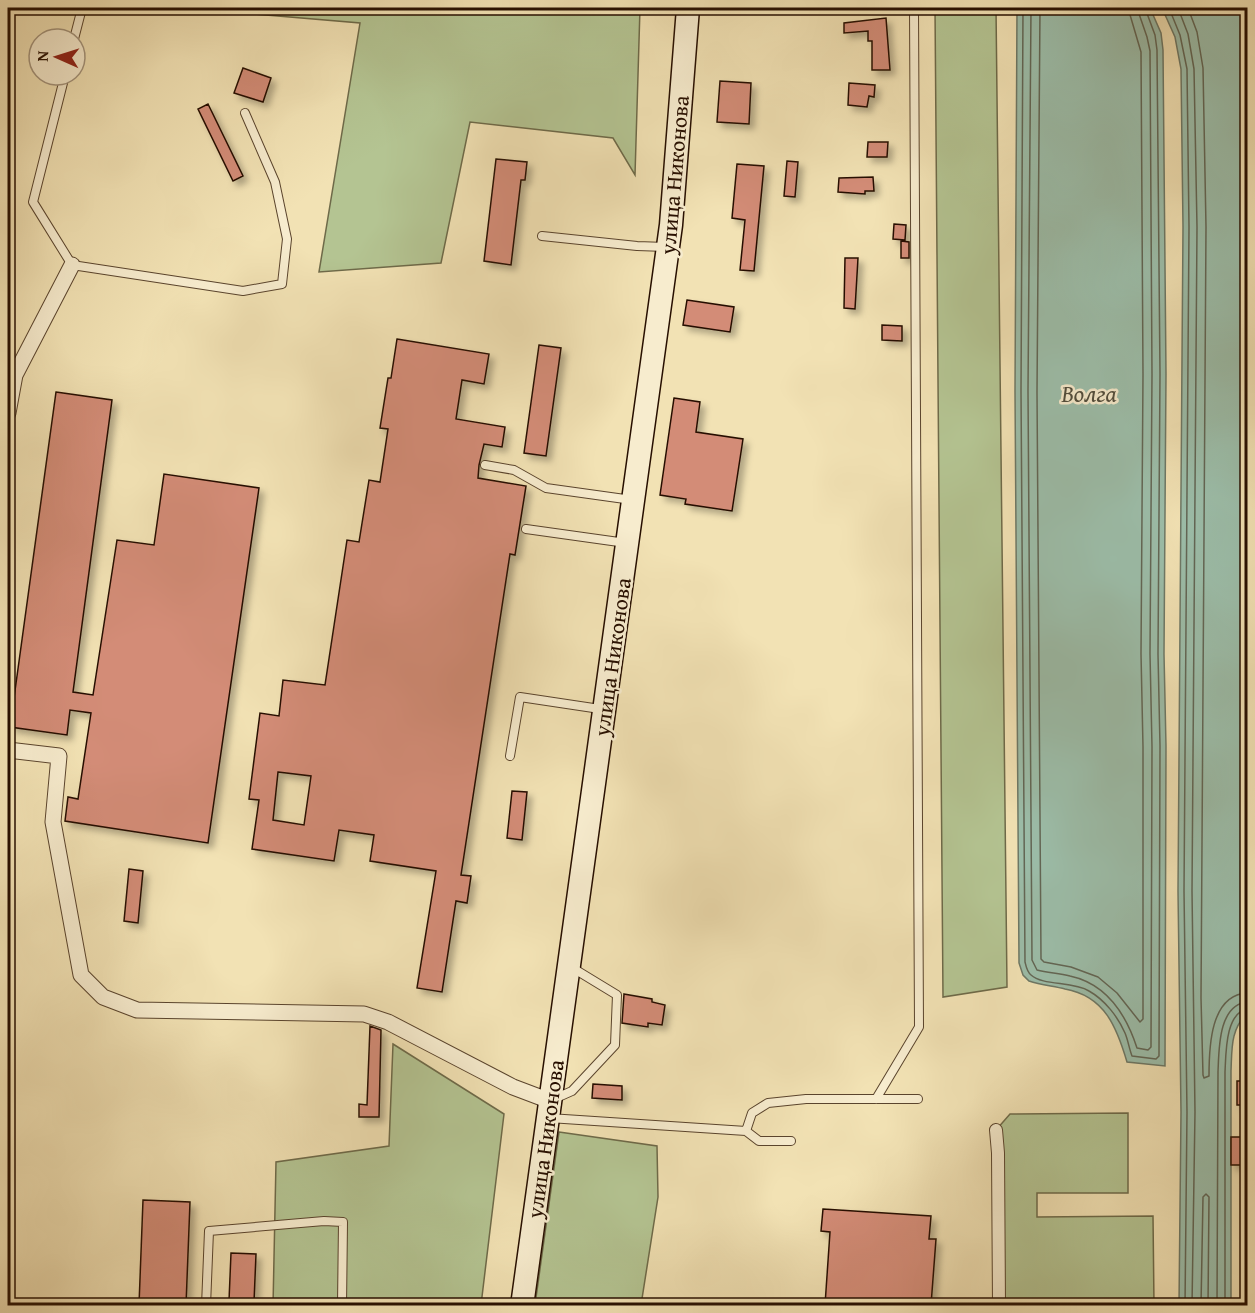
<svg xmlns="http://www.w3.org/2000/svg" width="1255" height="1313" font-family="'Gentium Book Plus',serif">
<defs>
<filter id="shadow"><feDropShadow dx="5" dy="5" stdDeviation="3" flood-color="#0004"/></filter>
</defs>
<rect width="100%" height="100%" fill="#f2e2b4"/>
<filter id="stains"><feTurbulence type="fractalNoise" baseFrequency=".00333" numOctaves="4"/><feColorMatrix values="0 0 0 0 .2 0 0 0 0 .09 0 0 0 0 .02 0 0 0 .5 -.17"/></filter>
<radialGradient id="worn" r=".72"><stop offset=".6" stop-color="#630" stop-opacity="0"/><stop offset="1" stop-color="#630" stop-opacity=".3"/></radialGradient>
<path fill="#b4c492" stroke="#6e6a49" stroke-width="1.5" d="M193,8H640L635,175L613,138L470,122L441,263L319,272L360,23L194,9Z
M935,8H996L1007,987L943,997Z
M393,1044L504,1114L481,1305L273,1306L276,1162L389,1146Z
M1128,1113V1193H1037V1217L1153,1216L1154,1305H997L996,1130L1010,1114Z
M559,1132L657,1146L658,1197L641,1305H535Z
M1245,1212H1248L1247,1306L1245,1305Z"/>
<path fill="#9cbeaa" stroke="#6d7866" stroke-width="1.5" d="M1017,8H1150L1161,33L1163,50L1166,374L1164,654L1166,746L1165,1066L1127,1062C1117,1028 1105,996 1065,989C1053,986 1041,985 1029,981L1023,975L1019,963L1015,391Z
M1162,8H1247L1248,1013C1230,1028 1232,1051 1231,1071V1305H1179L1181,1112L1178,891L1183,227L1181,69L1175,37Z"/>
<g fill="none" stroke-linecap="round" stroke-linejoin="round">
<path stroke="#626655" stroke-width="1.5" d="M1023,8L1021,391L1025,962C1026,966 1027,972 1031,975C1043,986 1073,981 1089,991C1105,1000 1118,1017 1125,1033C1128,1040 1129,1048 1132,1056L1156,1059L1159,1056L1160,746L1158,654L1160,374L1157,50L1155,35L1145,8
M1031,8L1028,391L1032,960L1037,970C1048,973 1058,973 1070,976C1107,984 1126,1014 1137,1048L1148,1050L1151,1047L1152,747L1150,654L1152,374L1150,51L1147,37L1137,8
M1040,8L1037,392L1041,959L1044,962L1071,967L1098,977L1117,993L1140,1022L1143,1019V747L1141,654L1143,374L1141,52L1128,8
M1169,8L1180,35L1187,69L1189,227L1184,891L1187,1112L1185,1306
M1178,8L1188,34L1194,69L1197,227L1192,891L1195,1112L1192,1306
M1188,8L1197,32L1203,68L1206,227L1201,998L1203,1075L1204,1078L1209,1076C1209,1048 1210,994 1248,993
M1201,1306L1203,1197L1206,1194L1209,1197L1208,1306
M1217,1306L1218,1072C1219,1050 1218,1004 1248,1002
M1225,1306V1072C1226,1054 1225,1012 1248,1009"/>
</g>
<path fill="#d38c77" stroke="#270f00" stroke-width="1.5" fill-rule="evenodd" filter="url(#shadow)" d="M886,18L890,70H872V41H868V31L844,33V23Z
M243,68L271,78L263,102L234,93Z
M720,81L751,83L749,124L717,122Z
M849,83L875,85L874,97L869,96L867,107L848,105Z
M208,104L243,176L233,181L198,109Z
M868,142H888L887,157H867Z
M496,159L527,162L525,180H521L511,265L484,261Z
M787,161L798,162L795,197L784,196Z
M737,164L764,166L754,271L740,270L745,220L732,218Z
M873,177L874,191H865V194L838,192L839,178Z
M894,224L906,225L905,240L893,239Z
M901,241L909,242V258H901Z
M845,258H858L855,309L844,308Z
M687,300L734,307L730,332L683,325Z
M882,325L902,326V341L882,340Z
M397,339L489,354L484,384L462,380L456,419L505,427L502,447L484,444L479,465L478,478L526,486L515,555L510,554L461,875L471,876L467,903L456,901L442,992L417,988L436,871L370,861L374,835L339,830L334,861L252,849L259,800L249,799L260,713L279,716L283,680L325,685L347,540L359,542L369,480L380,482L388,429L380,428L388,378H391ZM278,772L311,776L304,825L273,820Z
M539,345L561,348L546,456L524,453Z
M56,392L112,400L73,692L93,695L117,540L154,545L164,474L259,488L208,843L65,821L68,797L78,799L91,713L70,710L67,735L10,727Z
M674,398L700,402L696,432L743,439L732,511L685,504L686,499L660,495Z
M512,791L527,792L522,840L507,838Z
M129,869L143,871L138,923L124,921Z
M624,994L652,999V1002L665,1005L662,1025L648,1023V1027L622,1023Z
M370,1026L381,1030L379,1117H359V1104L367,1105Z
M1237,1081H1248V1105H1237Z
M593,1084L622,1086V1100L592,1098Z
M1231,1137H1245V1165H1231Z
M143,1200L190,1202L186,1305H139Z
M823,1209L931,1216L929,1239H936L931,1305H825L830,1232L821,1231Z
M231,1253L256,1254L254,1302L229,1301Z"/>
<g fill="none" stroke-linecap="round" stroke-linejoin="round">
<g stroke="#5a442d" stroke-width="10">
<path id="service" d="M74,39L82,8
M65,75L33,202L72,265L243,291L282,284L287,239L275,182L245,113
M542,236L637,246L666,247
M485,465L514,470L546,488L632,500
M526,529L626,543
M510,756L520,697L600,709
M554,1099L572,1091L615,1045L617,995L571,967
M876,1099L919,1027L914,8
M549,1118L746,1131L759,1141H791
M746,1131L752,1113L768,1103L806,1099H918
M206,1306L209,1231L324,1221L343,1222L342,1306"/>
</g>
<g stroke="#5a442d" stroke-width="14">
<path id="pedestrian" d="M996,1130L998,1153L999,1306"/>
</g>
<g stroke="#5a442d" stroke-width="17">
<path id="minor" d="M8,413L15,375L72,265
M8,750L59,756L53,822L81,975L103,997L137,1010L364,1014L388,1022L513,1087L550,1101"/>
</g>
<g stroke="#270f00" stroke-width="25">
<path id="secondary" d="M522,1306L671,225L688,8"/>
</g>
<use href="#service" stroke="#f7ecce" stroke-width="8"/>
<use href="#pedestrian" stroke="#f7ecce" stroke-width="12"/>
<use href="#minor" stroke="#f7ecce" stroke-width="15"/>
<use href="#secondary" stroke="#f7ecce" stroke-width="22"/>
</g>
<g text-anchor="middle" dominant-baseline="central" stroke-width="5" stroke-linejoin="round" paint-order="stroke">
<g font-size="22" fill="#270f00" stroke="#f7ecce">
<text transform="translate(674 175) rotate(-85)">улица Никонова</text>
<text transform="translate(612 657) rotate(-82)">улица Никонова</text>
<text transform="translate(545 1139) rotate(-82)">улица Никонова</text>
</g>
<g font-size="24" font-style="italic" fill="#504c3c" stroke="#f7ecce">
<text x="1089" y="393">Волга</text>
</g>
</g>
<rect width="1255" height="1313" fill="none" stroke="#f2e2b4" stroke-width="30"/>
<rect x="9" y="9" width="1237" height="1295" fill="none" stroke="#270f00" stroke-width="3"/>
<rect x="15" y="15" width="1225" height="1283" fill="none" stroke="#270f00" stroke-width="1.5"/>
<g transform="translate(57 57) rotate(273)"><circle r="28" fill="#f7ecce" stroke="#a4947c" stroke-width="1.5"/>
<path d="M0-4.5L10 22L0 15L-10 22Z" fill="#8f2418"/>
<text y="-9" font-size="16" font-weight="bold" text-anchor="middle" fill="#270f00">N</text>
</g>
<rect width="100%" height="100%" filter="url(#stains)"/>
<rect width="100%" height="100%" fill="url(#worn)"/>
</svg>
